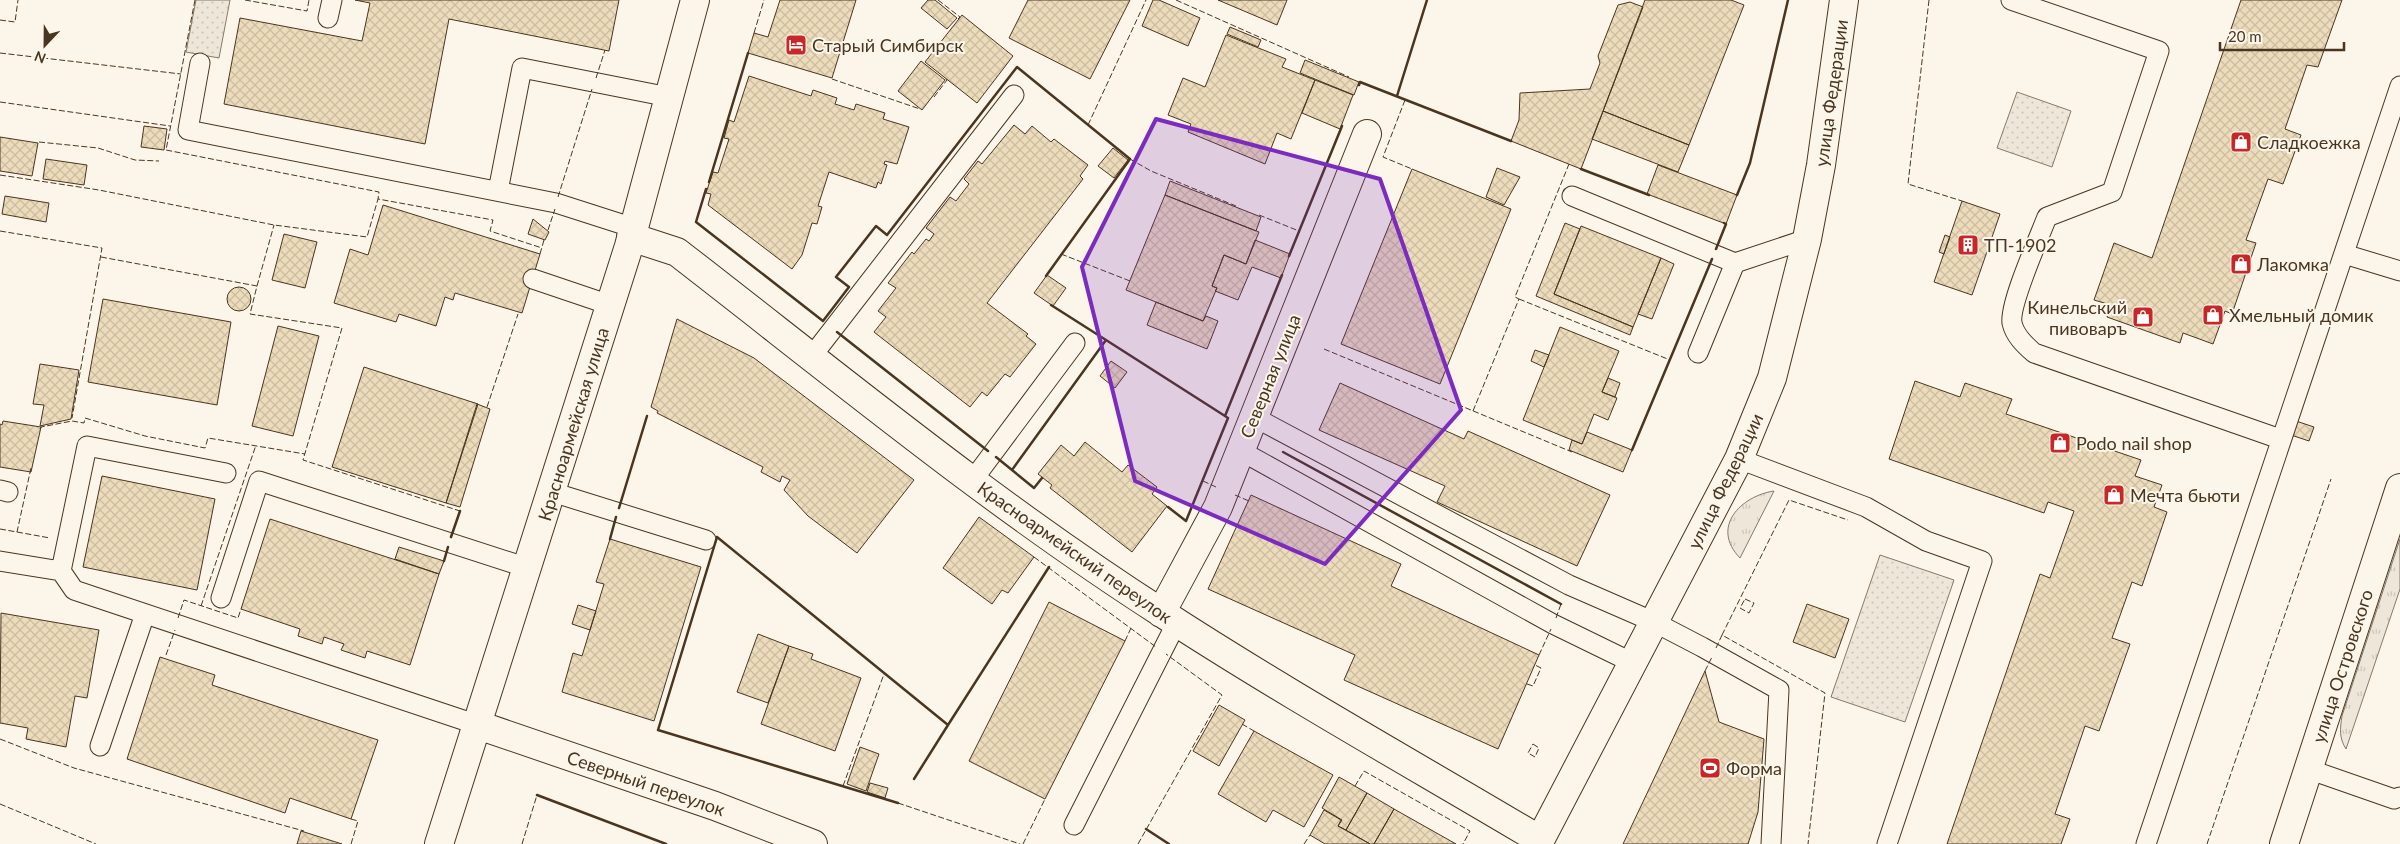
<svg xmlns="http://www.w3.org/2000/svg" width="2400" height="844" font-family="Lato,sans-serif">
<defs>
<pattern id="grass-tufts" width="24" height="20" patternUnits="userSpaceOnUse" patternTransform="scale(1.25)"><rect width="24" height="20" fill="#ede6d9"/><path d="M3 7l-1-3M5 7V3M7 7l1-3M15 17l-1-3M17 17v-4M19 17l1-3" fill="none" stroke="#cdc6ba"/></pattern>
<pattern id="park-dots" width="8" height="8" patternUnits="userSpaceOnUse" patternTransform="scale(1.25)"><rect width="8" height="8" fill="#ede6d9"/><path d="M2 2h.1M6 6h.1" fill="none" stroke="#cdc6ba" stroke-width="1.8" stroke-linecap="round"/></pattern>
<pattern id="building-cross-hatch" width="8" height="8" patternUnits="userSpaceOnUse" patternTransform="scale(1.25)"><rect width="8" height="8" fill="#ecdcbc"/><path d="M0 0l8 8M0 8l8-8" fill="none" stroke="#ccbda1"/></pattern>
</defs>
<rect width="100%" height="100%" fill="#fbf6e9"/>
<path fill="url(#grass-tufts)" stroke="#887966" d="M1774,491L1740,558C1710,527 1741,496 1774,491Z
M2400,539V589L2346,749C2339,738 2340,729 2342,716Z"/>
<path fill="url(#park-dots)" stroke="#887966" d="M196,0H230L219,58L186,52Z
M2017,92L2071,111L2052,167L1997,148Z
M1880,555L1954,580L1905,722L1831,697Z"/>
<path fill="url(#building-cross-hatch)" stroke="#4a3520" d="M355,0H619L609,51L449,19L425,144L224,104L240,18L362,41L370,3Z
M780,0H856L832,78L748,53L754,33L768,37Z
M928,0H935L957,18L947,29L921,8Z
M1028,0H1130L1090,79L1009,38Z
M1153,0H1159L1200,18L1188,46L1142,26Z
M1218,0H1287L1277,25Z
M1645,0H1731L1744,5L1689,145L1603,111Z
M2241,0H2342L2318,67L2307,65L2285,129L2301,135L2283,184L2268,179L2246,240L2256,243L2232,314L2225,311L2213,344L2183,333L2180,343L2107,317L2111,305L2094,300L2114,243L2152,258Z
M1630,2L1643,7L1581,169L1511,141L1519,120L1520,93L1590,89L1600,63L1598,56L1618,5Z
M962,15L1013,56L977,103L925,62Z
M1230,27L1261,40L1258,47L1227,34Z
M1226,35L1286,59L1282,67L1315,80L1291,139L1277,133L1265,164L1188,132L1191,124L1168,115L1183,78L1205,87Z
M1305,60L1359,82L1354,95L1300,73Z
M921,61L945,80L922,110L898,91Z
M749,76L811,96L813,90L837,98L835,104L854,110L856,104L885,113L883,119L909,127L897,164L885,161L884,164L887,165L881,184L878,182L876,188L829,172L818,206L822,207L817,224L812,223L802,255L792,269L708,205L711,194L706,193L713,172L718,173L729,139L724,138L729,120L734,122Z
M1315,80L1353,95L1340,129L1302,113Z
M1603,111L1689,145L1678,172L1592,139Z
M1014,125L1025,134L1032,126L1051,142L1054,139L1088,165L1080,176L1083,179L987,303L1028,334L1026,336L1036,344L1010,377L1005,374L987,396L982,392L970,407L874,332L886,317L878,311L896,288L888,283L912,252L914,254L926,239L929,241L934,234L926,228L950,197L956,201L969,184L964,179L978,161L982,164Z
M144,126L167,129L164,150L141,147Z
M0,137L38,143L32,176L0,171Z
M1113,148L1128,160L1114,178L1098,166Z
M46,159L87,165L84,185L43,179Z
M1658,165L1737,195L1726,224L1647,194Z
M1497,168L1520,177L1504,205L1486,197Z
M1412,169L1511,209L1440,384L1341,344Z
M1170,181L1261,217L1256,231L1165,195Z
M1165,195L1259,232L1246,264L1224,255L1212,286L1217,288L1203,321L1126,290Z
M5,196L49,203L46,222L2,214Z
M1962,201L2000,214L1972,295L1934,282Z
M383,205L540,254L522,313L455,293L453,300L445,297L436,326L399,314L396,322L334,303L350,249L368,255Z
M533,219L549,232L545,240L528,234Z
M1565,223L1580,229L1554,294L1633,327L1630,335L1536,296Z
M1581,226L1661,258L1633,327L1554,294Z
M284,234L317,242L305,288L272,280Z
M1945,235L1950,237L1944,254L1939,252Z
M1255,240L1290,254L1281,278L1252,267L1238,300L1215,291L1217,288L1212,286L1224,255L1246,264Z
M1661,258L1674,264L1652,319L1638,314Z
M1047,275L1066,288L1053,306L1034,293Z
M227 299a12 12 0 1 1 24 0a12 12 0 1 1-24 0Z
M103,299L231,322L217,405L88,382Z
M1156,302L1203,321L1206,316L1218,321L1207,349L1147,325Z
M677,319L754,358L914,480L857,553L808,516L784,490L790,480L782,476L780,482L761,472L763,467L657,413L658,411L651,407Z
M278,326L319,336L293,436L252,426Z
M1560,327L1619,351L1602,392L1617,398L1608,420L1594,414L1582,444L1523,420Z
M1535,350L1549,355L1544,367L1531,361Z
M1111,361L1127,372L1115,388L1100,376Z
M40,364L79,370L71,419L40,426L44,405L33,404Z
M364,367L478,404L446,503L332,467Z
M1608,378L1620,383L1615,397L1602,392Z
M1915,381L1960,397L1965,383L2012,399L2006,414L2141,460L2135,476L2162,485L2154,507L2167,512L2142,586L2132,582L2112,638L2130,644L2099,731L2085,726L2055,814L2070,819L2061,844H1947L2040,574L2050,578L2074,511L2048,502L2044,513L1889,459Z
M1340,383L1464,439L1468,431L1610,495L1577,566L1437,502L1445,486L1319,430Z
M477,404L490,409L460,507L446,503Z
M3,421L41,427L31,472L0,467V424L2,425Z
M2296,421L2314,427L2309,441L2291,435Z
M1587,432L1632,450L1623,472L1569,450L1572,440L1582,444Z
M1085,442L1122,472L1128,465L1157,487L1152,494L1167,506L1132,552L1050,488L1052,485L1038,474L1061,445L1074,456Z
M102,476L215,499L197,590L83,567Z
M1251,495L1401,564L1391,586L1539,655L1498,749L1344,680L1355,655L1208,589Z
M979,517L1034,557L1008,593L1002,590L992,604L943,568Z
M270,519L439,574L410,665L367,651L365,658L341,650L344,644L324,637L322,644L298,636L300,629L241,609Z
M610,539L701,567L654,721L562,692L573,653L582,656L604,584L596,582Z
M399,547L444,561L439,574L395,559Z
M1049,602L1125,641L1045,799L969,761Z
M1807,604L1849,619L1835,658L1793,642Z
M578,605L596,611L590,630L572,624Z
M1,613L99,630L87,698L75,696L66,747L26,739L28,728L0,723Z
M758,634L789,646L768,703L737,692Z
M789,646L813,654L811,659L861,678L835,751L761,724Z
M160,657L215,675L212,685L378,740L351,819L290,798L285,813L127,759Z
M1705,671L1719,722L1764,739L1758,812L1748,844H1623Z
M1219,705L1245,720L1219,766L1193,751Z
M1254,731L1333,775L1304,827L1273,810L1266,822L1218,794Z
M860,747L879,754L866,791L847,784Z
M1339,777L1367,793L1346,830L1338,826L1342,820L1322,808Z
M870,783L888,788L885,798L867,792Z
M1367,793L1394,809L1374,844H1370L1346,830Z
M1394,809L1456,844H1374Z
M1324,810L1341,820L1338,826L1370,844H1325L1310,835Z
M301,831L342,844H297Z"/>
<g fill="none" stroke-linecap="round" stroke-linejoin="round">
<g stroke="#4a3520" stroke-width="21">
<path id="lane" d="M2011,0L2159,51L2112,192L2047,217C2039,238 2009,304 2012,323C2015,336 2025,345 2034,353L2280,439
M328,18L332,0
M200,63L188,130L556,203L634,228
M498,191L522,68L669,97
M1572,196L1735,263L1807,239
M2344,254L2400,271
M533,279L610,305
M1698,353L1735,263
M812,356L1014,95
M1254,417L1569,585L1654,622L1702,647L1779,690L1771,844
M1241,451L1553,624L1633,663
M1739,459L1866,507L1926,541L1982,561L1887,844
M972,481L1075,343
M0,490L8,492
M552,492L706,540
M0,561L61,571L74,590L478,725
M61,571L87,446L226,473
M221,598L259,481L528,568
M100,746L145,614
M2308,769L2394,799L2400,797
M1074,825L1177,622
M2146,844L2400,86"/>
</g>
<g stroke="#4a3520" stroke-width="30">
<path id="street" d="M631,237L677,252C836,375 992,504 1162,613C1285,693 1414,765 1540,840
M1161,613L1218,507L1367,134
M478,725L715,806L813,844
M439,844L629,246L695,0
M2284,844L2400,488"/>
</g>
<g stroke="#4a3520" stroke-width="30">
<path id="secondary" d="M1538,844L1739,459L1772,378L1807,239L1821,165L1844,0"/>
</g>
<use href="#lane" stroke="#fbf6e9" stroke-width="19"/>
<use href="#street" stroke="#fbf6e9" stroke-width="28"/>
<use href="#secondary" stroke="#fbf6e9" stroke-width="28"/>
<path stroke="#4a3520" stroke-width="1" stroke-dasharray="6 2.5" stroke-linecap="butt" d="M195,0L166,150L379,192L378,199
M245,0L307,11L309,0
M938,0L960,17L958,19
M1176,0L1349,77
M1929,0L1908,184L1962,201
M0,20L15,22L18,0
M754,33L764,0
M0,53L181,74
M596,78L605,50
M832,79L920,109
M934,97L947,80L944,78
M1405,100L1383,157L1412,169
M0,102L170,126
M1088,125L1146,0
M39,142L98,148L135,160L159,161
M1130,159L1151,171L1236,206
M0,175L99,190L274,225L367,237L378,199L493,220L490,231L542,248
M558,197L592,89
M1259,215L1299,231
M548,230L555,209
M0,231L102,248L72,418
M540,254L544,240
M1061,254L1130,281
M101,257L257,286L250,314L342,328L303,460L460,511
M257,286L274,225
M1519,299L1670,360
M1324,349L1572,452
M487,407L518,314
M1473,411L1519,299L1515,297L1569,164
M40,429L41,427L72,421L84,423L85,418L145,436L205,448L208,438L305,454
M1203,481L1216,487
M1235,495L1249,501
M0,529L17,532L31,468
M17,532L50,538
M1034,557L1156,647
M1745,599L1754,603L1749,613L1740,608Z
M201,606L256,445
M178,618L184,600L238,618L241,609
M1556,618L1561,604
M1722,635L1789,500L1848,520
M1125,641L1131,628
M1716,648L1722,635L1825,693L1808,844
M166,655L175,630
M1539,655L1551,629
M1705,671L1712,657
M1527,684L1533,686L1541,668L1535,665
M1242,724L1254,731
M0,739L74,768L304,831
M1533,744L1539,748L1535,757L1528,753Z
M843,786L884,674
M1355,786L1364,771L1470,831L1463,844
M898,803L1020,844
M0,804L96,844
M351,844L358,821L351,819
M522,844L537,795
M1023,844L1045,799
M1138,844L1222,695L1166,654
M1304,844L1310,835
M2207,844L2331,479"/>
<path stroke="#4a3520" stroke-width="2.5" d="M1359,85L1360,82L1511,141
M1397,96L1427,0
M1581,169L1649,195
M709,182L748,53
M706,189L696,222L823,321L849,287L836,277L876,226L887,235L1017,67L1130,159L1046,276
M1737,195L1750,163L1788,0
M1716,249L1726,224L1724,223
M1289,256L1342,126
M837,332L988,451
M1106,340L1225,416
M1632,450L1712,259
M1283,452L1561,604
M996,457L1034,488L1042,478
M1012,470L1106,340L1051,305
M1168,507L1186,521L1228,418L1225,416L1282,275
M619,508L647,416
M451,537L460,511
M610,539L616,517
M444,561L448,547
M948,725L1049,567
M537,795L666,844
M898,803L658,730L717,537L948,725L914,779
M1146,829L1169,844"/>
</g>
<path fill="#7b2cbf" fill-opacity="0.2" stroke="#7b2cbf" stroke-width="4" stroke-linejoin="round" d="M1156,119L1380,179L1461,410L1325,564L1135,481L1082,267Z"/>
<defs>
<g id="hotel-square" transform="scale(1.125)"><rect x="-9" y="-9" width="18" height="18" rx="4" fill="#c62828" stroke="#fbf6e9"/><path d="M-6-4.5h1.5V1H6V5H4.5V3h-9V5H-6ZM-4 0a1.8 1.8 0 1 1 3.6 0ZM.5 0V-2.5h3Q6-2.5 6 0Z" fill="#fff"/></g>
<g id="shop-square" transform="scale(1.125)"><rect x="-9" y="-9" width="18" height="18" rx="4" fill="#c62828" stroke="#fbf6e9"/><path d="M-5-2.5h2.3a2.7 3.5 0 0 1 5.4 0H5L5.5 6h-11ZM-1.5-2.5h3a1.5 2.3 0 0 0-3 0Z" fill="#fff"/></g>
<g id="building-square" transform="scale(1.125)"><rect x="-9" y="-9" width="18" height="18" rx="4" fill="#c62828" stroke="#fbf6e9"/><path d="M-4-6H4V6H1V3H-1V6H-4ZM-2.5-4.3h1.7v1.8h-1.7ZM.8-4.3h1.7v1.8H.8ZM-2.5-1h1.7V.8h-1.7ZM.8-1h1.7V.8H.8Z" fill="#fff"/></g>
<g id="stadium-square" transform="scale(1.125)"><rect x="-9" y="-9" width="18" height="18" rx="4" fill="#c62828" stroke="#fbf6e9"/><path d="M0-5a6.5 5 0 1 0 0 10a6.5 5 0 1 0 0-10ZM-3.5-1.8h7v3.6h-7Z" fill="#fff"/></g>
</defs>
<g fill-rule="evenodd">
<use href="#hotel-square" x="796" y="45"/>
<use href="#shop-square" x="2241" y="142"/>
<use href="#building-square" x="1968" y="245"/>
<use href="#shop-square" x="2241" y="264"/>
<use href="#shop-square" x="2213" y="315"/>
<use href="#shop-square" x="2143" y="317"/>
<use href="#shop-square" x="2060" y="443"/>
<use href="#shop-square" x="2114" y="495"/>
<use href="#stadium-square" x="1710" y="768"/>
</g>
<g text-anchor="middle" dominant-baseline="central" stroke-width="4" stroke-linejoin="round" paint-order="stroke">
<g font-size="18" fill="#4a3520" stroke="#fbf6e9" text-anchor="start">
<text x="812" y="45">Старый Симбирск</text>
<text x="2257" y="142">Сладкоежка</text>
<text x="1984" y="245">ТП-1902</text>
<text x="2257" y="264">Лакомка</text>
<text x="2127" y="307" text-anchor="end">Кинельский<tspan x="2127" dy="21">пивоваръ</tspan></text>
<text x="2229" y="315">Хмельный домик</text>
<text x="2076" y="443">Podo nail shop</text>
<text x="2130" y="495">Мечта бьюти</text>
<text x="1726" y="768">Форма</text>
</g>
<g font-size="18" fill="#4a3520" stroke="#fbf6e9">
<text transform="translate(1831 93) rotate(-82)">улица Федерации</text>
<text transform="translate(1270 376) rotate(-68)">Северная улица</text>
<text transform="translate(573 424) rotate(-73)">Красноармейская улица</text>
<text transform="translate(1725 481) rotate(-64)">улица Федерации</text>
<text transform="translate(1075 552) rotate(35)">Красноармейский переулок</text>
<text transform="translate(2342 666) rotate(-72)">улица Островского</text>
<text transform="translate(646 783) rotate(19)">Северный переулок</text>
</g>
</g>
<g transform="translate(45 45) rotate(202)" stroke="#fbf6e9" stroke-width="4" paint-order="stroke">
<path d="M0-4L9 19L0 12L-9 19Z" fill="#4a3520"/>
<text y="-8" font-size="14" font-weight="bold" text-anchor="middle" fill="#4a3520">N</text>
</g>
<path d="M2220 42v8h124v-8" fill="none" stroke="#4a3520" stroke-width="2.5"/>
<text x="2228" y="42" font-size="15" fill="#4a3520" stroke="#fbf6e9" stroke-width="4" paint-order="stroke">20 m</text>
</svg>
